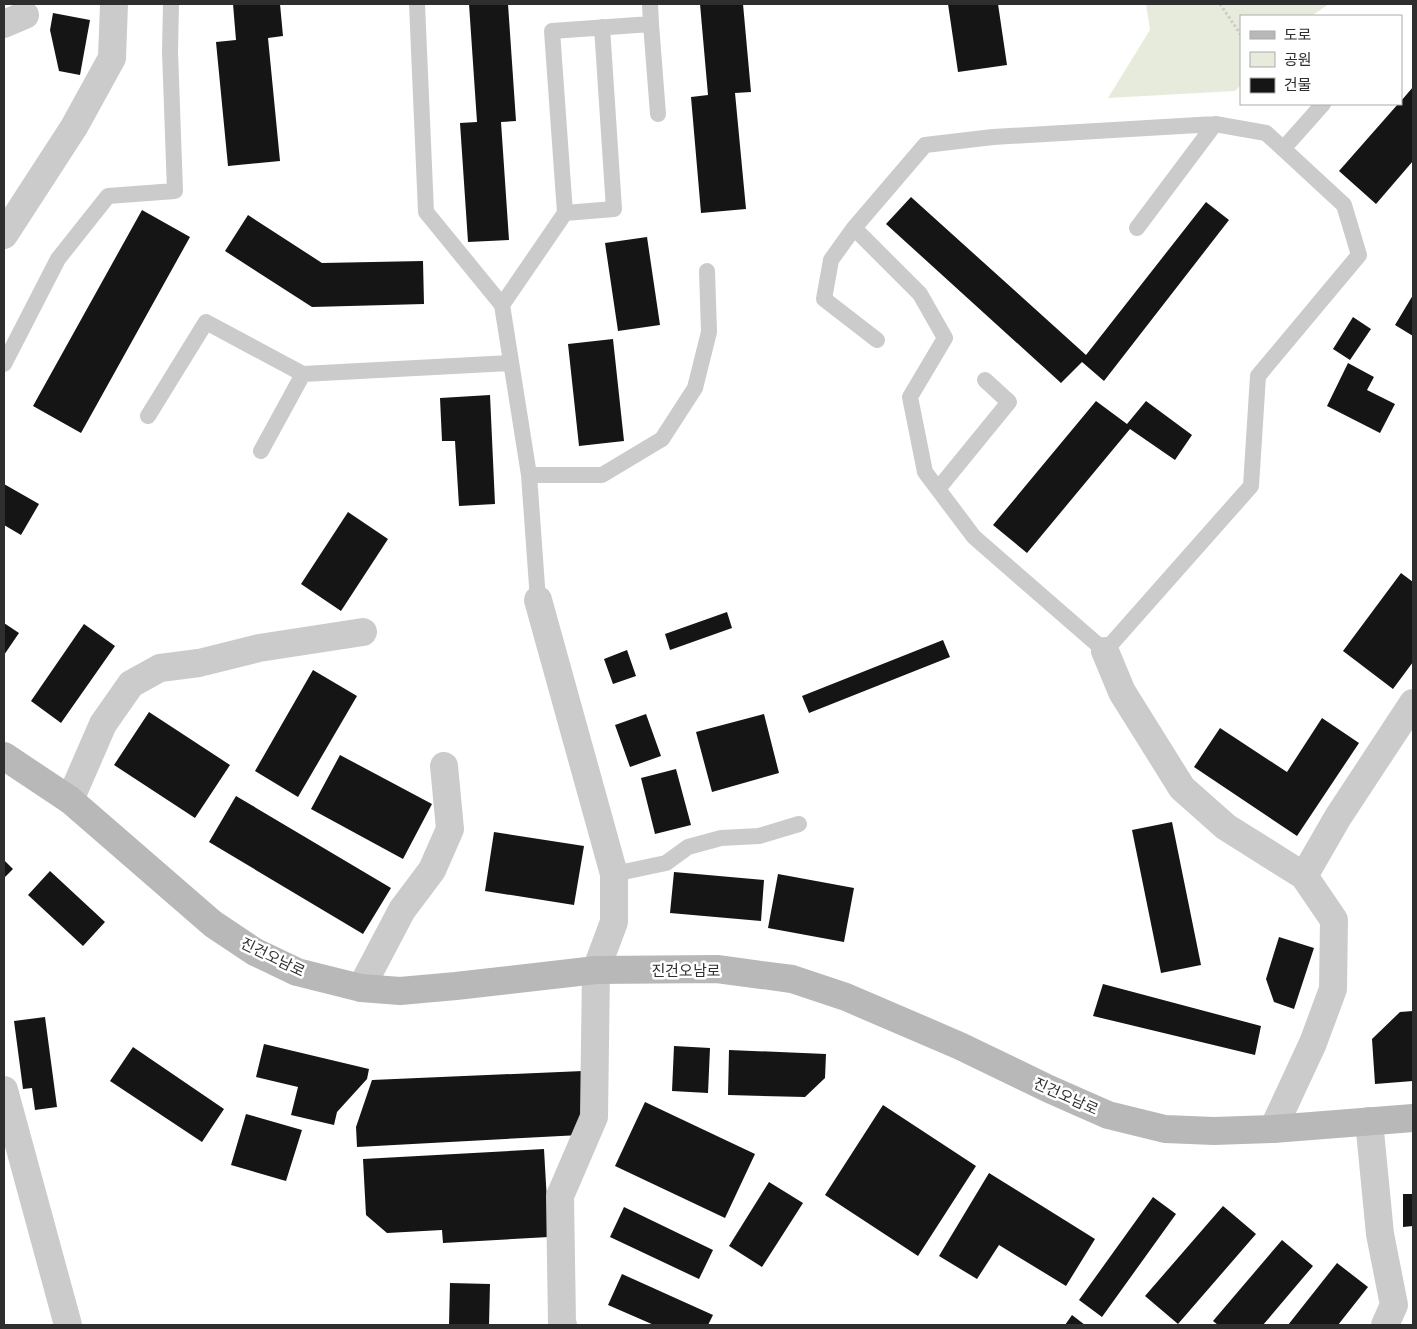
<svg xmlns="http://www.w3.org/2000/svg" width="1417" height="1329" font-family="Ubuntu,'Noto Sans KR',sans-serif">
<rect width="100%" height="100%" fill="#fff"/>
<path fill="#e7ebdc" d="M1146,4H1329L1311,16H1241V85L1235,91L1108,98L1150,30Z"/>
<path fill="#151515" d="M233,4H280L283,36L268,38L280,161L228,166L216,42L236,40Z
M469,4H508L516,121L501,122L509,240L468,242L460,123L477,122Z
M700,4H743L751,92L735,93L746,209L701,213L691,97L708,95Z
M948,4H998L1007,65L958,72Z
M53,13L90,20L80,75L59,71L50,30Z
M1413,87V161L1376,204L1339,171L1398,104H1401V101Z
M911,197L1086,355L1206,202L1229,220L1104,381L1082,362L1061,383L886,224Z
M142,210L190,237L81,433L33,406Z
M248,215L322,263L423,261L424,304L312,307L225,251Z
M647,237L660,325L618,331L605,243Z
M1413,295V336L1395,325Z
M1353,317L1371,329L1350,360L1333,349Z
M613,339L624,441L579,446L568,344Z
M1348,363L1374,377L1367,390L1395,404L1380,433L1327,406Z
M490,395L495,504L459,506L455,441H442L440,398Z
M1096,401L1127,424L1146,401L1192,435L1175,460L1130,429L1027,553L993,525Z
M4,484L39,504L21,535L4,525Z
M348,512L388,539L341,611L301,584Z
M1401,573L1413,582V662L1393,689L1343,651Z
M727,612L732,628L670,650L665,634Z
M4,623L19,633L4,655Z
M84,624L115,646L61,723L31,701Z
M943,640L950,657L809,713L802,696Z
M627,650L636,676L613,684L604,659Z
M313,670L357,696L298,797L255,771Z
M149,712L230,765L195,818L114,765Z
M646,714L661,756L630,767L615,725Z
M764,714L779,773L712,792L696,732Z
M1322,718L1359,743L1297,836L1194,767L1220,728L1287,772Z
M340,755L432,804L403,859L311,809Z
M676,769L691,825L655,834L641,778Z
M236,796L391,888L363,934L209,842Z
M1172,822L1201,965L1161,973L1132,830Z
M494,832L584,846L574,905L485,891Z
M4,860L13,869L4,878Z
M50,871L105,922L83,946L28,895Z
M674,872L764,880L761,921L670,913Z
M778,874L854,888L844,942L768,928Z
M1279,937L1314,948L1294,1009L1274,1002L1266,979Z
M1103,984L1261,1026L1255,1055L1093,1016Z
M1413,1011V1081L1375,1084L1372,1039L1400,1012Z
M45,1017L57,1107L35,1110L32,1088L23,1089L14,1021Z
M264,1044L369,1069L367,1079L337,1112L334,1125L291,1115L298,1087L256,1077Z
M674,1046L710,1048L708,1093L672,1091Z
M133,1047L224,1109L202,1142L110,1081Z
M729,1050L826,1054L825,1078L805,1097L728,1095Z
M583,1071L580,1135L357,1147L356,1127L372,1080Z
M645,1102L755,1154L725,1218L615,1166Z
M883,1105L976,1166L918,1256L825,1195Z
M246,1114L302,1130L286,1181L231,1165Z
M544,1149L549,1237L443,1243L442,1230L387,1233L366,1215L363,1159Z
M989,1173L1095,1239L1066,1286L999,1245L977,1279L939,1256Z
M769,1182L803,1203L762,1267L729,1246Z
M1403,1194H1413V1226L1403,1227Z
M1153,1197L1176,1214L1102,1317L1079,1300Z
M1223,1206L1256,1234L1178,1324L1145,1296Z
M624,1207L713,1250L699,1279L610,1237Z
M1282,1240L1313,1266L1263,1325H1218L1213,1321Z
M1337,1263L1368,1287L1338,1325H1288Z
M622,1274L713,1315L708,1325H654L608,1305Z
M450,1283L490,1284L489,1325H449Z
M1072,1315L1085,1325H1065Z"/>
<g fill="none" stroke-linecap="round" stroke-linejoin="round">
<path stroke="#cbcbcb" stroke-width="3" stroke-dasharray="2.5 2.5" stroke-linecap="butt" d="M1220,4L1241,35"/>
<path stroke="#cbcbcb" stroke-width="16" d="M417,4L426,212L502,305L529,475L538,600
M651,24L658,114
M1215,124L1266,133L1344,205L1359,255L1258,376L1251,486L1105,651L974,537L925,472L910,397L945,338L920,294L854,228L925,145L993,137Z
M1283,149L1323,104
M565,213L614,209L602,27
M854,228L831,260L824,299L877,340
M1137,228L1215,124
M502,305L565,213L552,31L651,24L650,4
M4,364L58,259L108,196L175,191L170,51L171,4
M148,416L206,322L303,374L511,363
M261,451L303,374
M529,475H602L662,439L695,388L709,332L707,271
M938,489L1009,402L985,380
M614,874L666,863L688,847L721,838L759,836L799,824"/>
<path stroke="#cbcbcb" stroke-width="28" d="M4,24L25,15
M4,235L74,127L112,58L114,4
M538,600L614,874V922L596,970L594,1117L560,1196L562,1323L563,1325
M1105,651L1122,692L1182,788L1226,827L1304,876L1334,920L1333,989L1313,1043L1273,1129
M70,800L103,724L131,684L160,668L199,663L259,648L363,632
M1304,876L1338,817L1413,703
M361,988L402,910L432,870L450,829L444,766
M4,1090L68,1325
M1369,1121L1380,1234L1394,1305L1385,1325"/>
<path stroke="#b8b8b8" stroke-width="28" d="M4,756L70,800L213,924L255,952L297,972L361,988L400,991L456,986L596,970L717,969L792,979L846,997L960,1046L1049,1089L1108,1115L1165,1129L1214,1131L1273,1129L1413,1118"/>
</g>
<g text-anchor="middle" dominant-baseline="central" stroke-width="5" stroke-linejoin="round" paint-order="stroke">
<g font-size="15" fill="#2e2e2e" stroke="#fff">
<text transform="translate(273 957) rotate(26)">진건오남로</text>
<text x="686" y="970">진건오남로</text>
<text transform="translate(1066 1096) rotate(24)">진건오남로</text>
</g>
</g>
<rect width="1417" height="1329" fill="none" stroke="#2e2e2e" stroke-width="10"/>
<rect x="1240" y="15" width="162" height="90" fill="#ffffff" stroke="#ababab"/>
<rect x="1250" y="31" width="25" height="8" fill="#b8b8b8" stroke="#ababab"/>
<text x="1284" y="40" font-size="15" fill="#2e2e2e">도로</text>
<rect x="1250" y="52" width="25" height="15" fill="#e7ebdc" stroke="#ababab"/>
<text x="1284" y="65" font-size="15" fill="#2e2e2e">공원</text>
<rect x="1250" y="78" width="25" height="15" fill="#151515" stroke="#ababab"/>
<text x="1284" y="90" font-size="15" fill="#2e2e2e">건물</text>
</svg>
